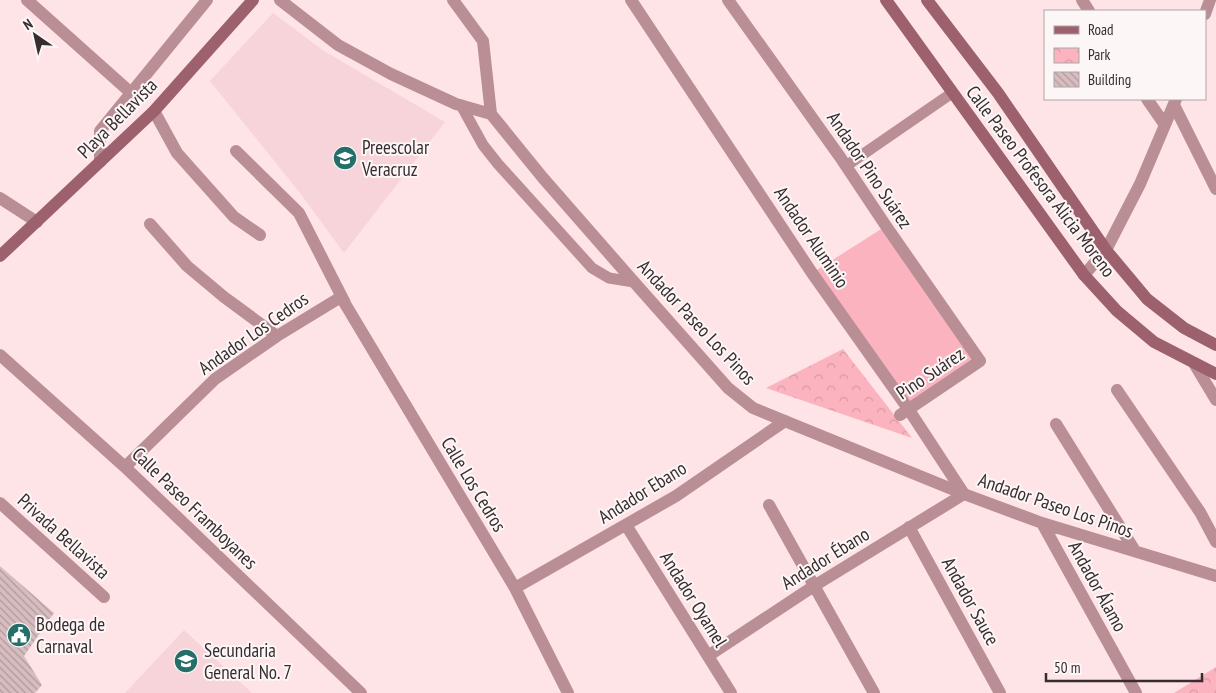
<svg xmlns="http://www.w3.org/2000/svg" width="1216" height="693" font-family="'PT Sans Narrow',sans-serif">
<defs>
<pattern id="park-crowns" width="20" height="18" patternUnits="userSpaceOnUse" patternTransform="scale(1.25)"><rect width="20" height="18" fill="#fbb3bf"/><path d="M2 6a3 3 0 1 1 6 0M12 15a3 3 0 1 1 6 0" fill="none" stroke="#d89aa4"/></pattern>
<pattern id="building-back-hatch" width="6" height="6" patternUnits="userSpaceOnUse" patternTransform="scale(1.25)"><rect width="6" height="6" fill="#d7bdc0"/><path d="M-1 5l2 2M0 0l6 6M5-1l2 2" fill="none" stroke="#af9a9c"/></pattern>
</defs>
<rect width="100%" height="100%" fill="#fee3e7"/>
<path fill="#f7d4d9" d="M273,13L324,51L445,122L344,253L300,193L210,81Z
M184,630L252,693H125Z"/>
<path fill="url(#park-crowns)" d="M843,349L912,438L766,388Z
M1216,667V693H1174Z"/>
<path fill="#fbb3bf" d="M886,226L980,361L909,410L812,273Z"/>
<path fill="url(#building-back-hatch)" d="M0,566L54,613L24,656L42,685L35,693H0Z"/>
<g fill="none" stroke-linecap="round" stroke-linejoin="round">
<path stroke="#b98e95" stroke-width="11" d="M461,105L483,145L498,164L592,268L609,278L634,282
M846,166L952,93"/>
<path stroke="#b98e95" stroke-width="12" d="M27,0L130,92
M280,0L338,45L391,74L456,104L491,114L543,178L634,282L728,388L753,408L964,494L1042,523L1216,576
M453,0L483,41L491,114
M631,0L812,273L909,410L964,494L814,586L708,656
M728,0L840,157L886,226L980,361L900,415
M1082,0L1089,11
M1205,14L1210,0
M1147,99L1165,125
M1174,105L1216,189
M154,111L177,153L234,217L260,235
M236,151L299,213L345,303
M100,162V131L207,0
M0,198L37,222
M150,224L187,266L224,297L277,336
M1084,275L1106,250L1140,184L1176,99
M0,355L125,467L361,693
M1195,365L1216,400
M1117,390L1200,512L1216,542
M1056,424L1135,551
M125,467L215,379L277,336L341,297L515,588L568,693
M0,503L104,597
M769,505L874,693
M1042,523L1136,693
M626,525L731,693
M909,527L1000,693
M515,588L676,496L785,421"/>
<path stroke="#9d616d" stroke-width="12" d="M886,0L1084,275L1117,311L1154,342L1216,374
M927,0L998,93L1106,250L1147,299L1184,328L1216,345
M0,256L154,111L253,0"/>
</g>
<defs>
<g id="school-disc" transform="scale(1.25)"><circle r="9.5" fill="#256f69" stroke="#fcf6f7"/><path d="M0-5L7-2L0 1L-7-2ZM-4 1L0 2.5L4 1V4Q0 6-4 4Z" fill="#fff"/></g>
<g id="civic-disc" transform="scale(1.25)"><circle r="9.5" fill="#256f69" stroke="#fcf6f7"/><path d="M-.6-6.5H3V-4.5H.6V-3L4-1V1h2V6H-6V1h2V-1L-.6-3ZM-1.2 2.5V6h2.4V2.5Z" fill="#fff"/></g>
</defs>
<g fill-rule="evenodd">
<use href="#school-disc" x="345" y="158"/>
<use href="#civic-disc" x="19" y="635"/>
<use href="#school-disc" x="186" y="661"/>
</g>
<g text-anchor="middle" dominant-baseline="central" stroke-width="4" stroke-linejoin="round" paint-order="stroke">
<g font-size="19" fill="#372d2f" stroke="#fcf6f7">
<text transform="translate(117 118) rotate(-45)">Playa Bellavista</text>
<text transform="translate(870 170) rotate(56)">Andador Pino Suárez</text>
<text transform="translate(1041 181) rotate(53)">Calle Paseo Profesora Alicia Moreno</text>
<text transform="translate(812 237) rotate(56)">Andador Aluminio</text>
<text transform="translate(697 322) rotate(47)">Andador Paseo Los Pinos</text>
<text transform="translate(253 333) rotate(-35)">Andador Los Cedros</text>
<text transform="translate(930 373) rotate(-34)">Pino Suárez</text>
<text transform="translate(474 484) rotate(59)">Calle Los Cedros</text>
<text transform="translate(642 492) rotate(-32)">Andador Ebano</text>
<text transform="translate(1056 505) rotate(19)">Andador Paseo Los Pinos</text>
<text transform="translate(195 508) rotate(44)">Calle Paseo Framboyanes</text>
<text transform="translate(64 536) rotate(42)">Privada Bellavista</text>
<text transform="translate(825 558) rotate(-32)">Andador Ébano</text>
<text transform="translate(1098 586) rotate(61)">Andador Álamo</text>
<text transform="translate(694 599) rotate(58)">Andador Oyamel</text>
<text transform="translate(971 601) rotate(61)">Andador Sauce</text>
</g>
<g font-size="19" fill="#372d2f" stroke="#fcf6f7" text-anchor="start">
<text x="362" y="147">Preescolar<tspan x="362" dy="22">Veracruz</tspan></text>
<text x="36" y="624">Bodega de<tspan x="36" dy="22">Carnaval</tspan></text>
<text x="204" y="650">Secundaria<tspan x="204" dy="22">General No. 7</tspan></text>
</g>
</g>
<rect x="1044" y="10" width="162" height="90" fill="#fcf6f7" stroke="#ada6a7"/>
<rect x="1054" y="26" width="25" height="8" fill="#9d616d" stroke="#ada6a7"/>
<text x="1088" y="35" font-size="15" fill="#372d2f">Road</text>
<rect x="1054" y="48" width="25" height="15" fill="url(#park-crowns)" stroke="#ada6a7"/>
<text x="1088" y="60" font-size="15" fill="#372d2f">Park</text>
<rect x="1054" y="72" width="25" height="15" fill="url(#building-back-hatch)" stroke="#ada6a7"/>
<text x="1088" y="85" font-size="15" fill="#372d2f">Building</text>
<g transform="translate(35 35) rotate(326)" stroke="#fcf6f7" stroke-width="4" paint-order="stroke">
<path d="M0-4L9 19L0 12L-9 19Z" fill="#372d2f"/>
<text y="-8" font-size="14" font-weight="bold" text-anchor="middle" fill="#372d2f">N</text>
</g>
<path d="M1046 673v8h156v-8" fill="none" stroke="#372d2f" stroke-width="2.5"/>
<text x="1054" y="673" font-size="15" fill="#372d2f" stroke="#fcf6f7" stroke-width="4" paint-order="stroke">50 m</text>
</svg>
